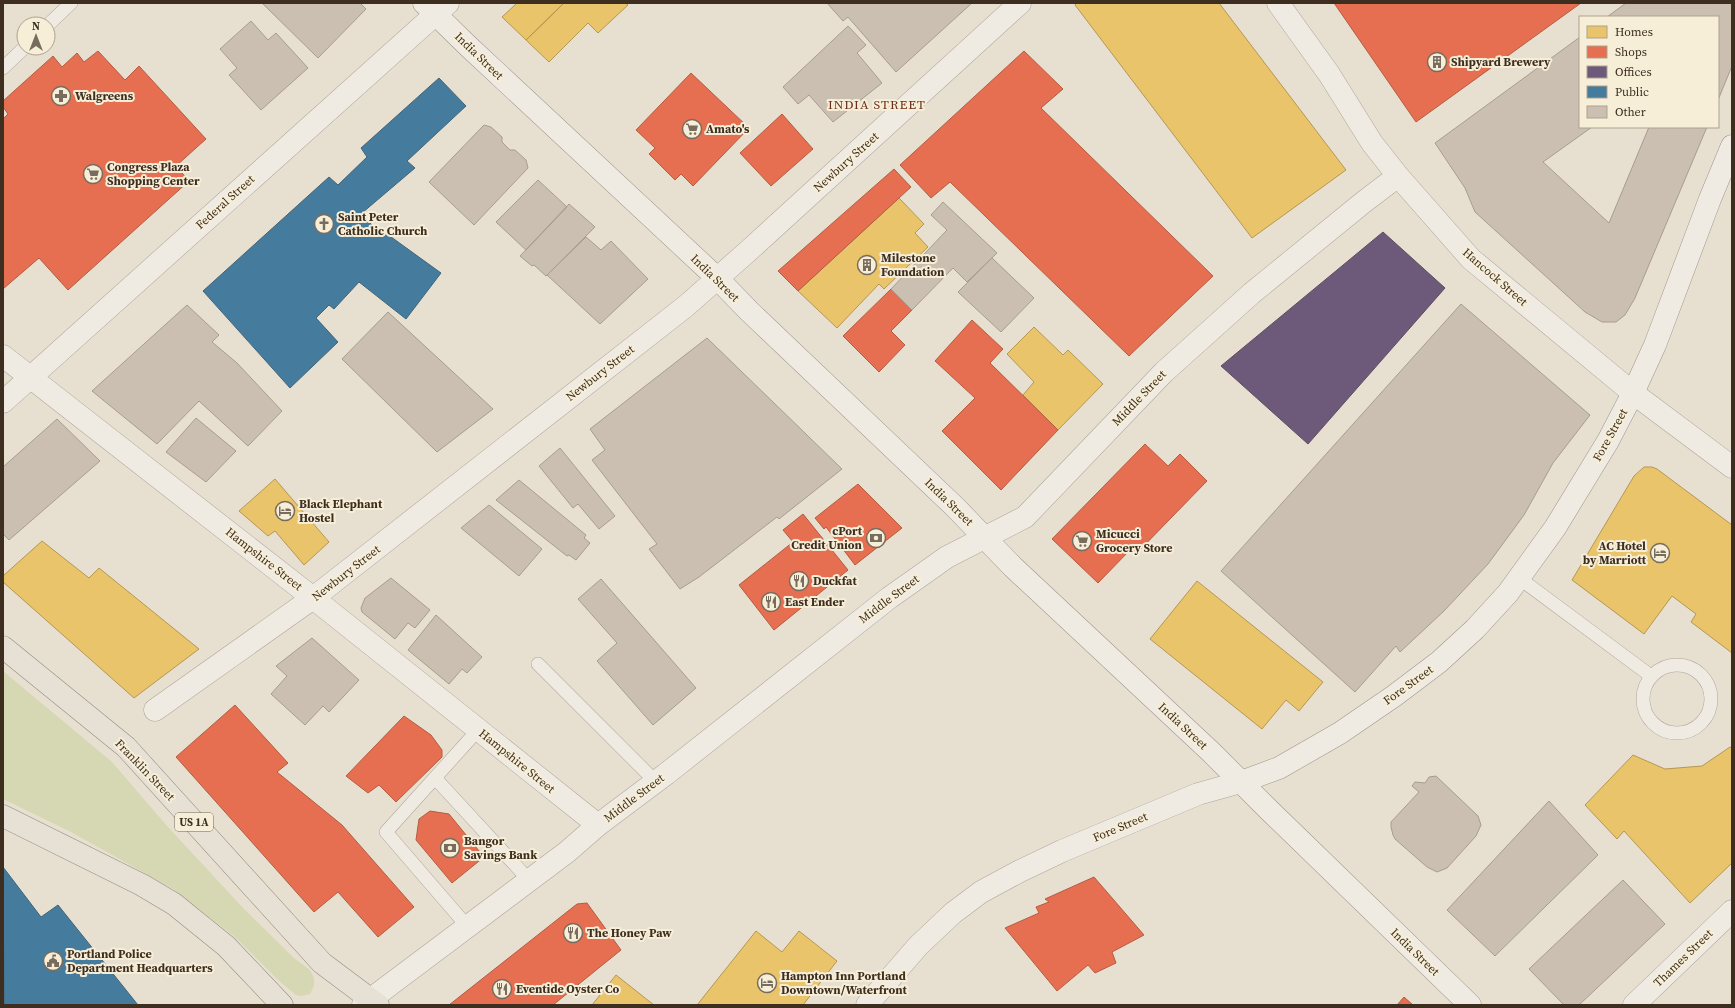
<svg xmlns="http://www.w3.org/2000/svg" width="1735" height="1008" font-family="'Source Serif 4',serif">
<rect width="100%" height="100%" fill="#e7e0d1"/>
<path fill="#d6d7b3" d="M3,671L112,762L168,827L244,909L294,958L310,970L314,978V986L310,994L301,996L296,995L279,981L235,937L173,889L71,832L3,799Z"/>
<path fill="#e9c46a" stroke="#b59754" d="M517,3H564L526,40L502,17Z
M564,3H625L628,5L598,33L588,23L549,62L526,40Z
M1077,3H1219L1346,170L1252,238L1075,5Z
M899,198L924,224L915,233L928,247L884,289L879,284L837,328L798,291Z
M1034,327L1063,355L1068,350L1103,384L1058,430L1023,395L1034,382L1007,354Z
M1644,467H1652L1657,469L1732,525V653L1691,622L1696,614L1672,596L1644,634L1572,580L1634,476Z
M275,479L329,542L304,565L275,531L268,536L239,511Z
M42,541L89,578L99,568L199,649L134,698L3,582V576Z
M1197,581L1323,682L1299,711L1286,700L1262,729L1150,639Z
M1730,747L1732,748V863L1690,903L1624,831L1617,839L1585,805L1633,755L1665,769L1702,766Z
M756,931L782,952L799,931L837,961L803,1005H697Z
M616,975L654,1005H592Z"/>
<path fill="#e76f51" stroke="#b45c42" d="M1334,3H1581L1416,122Z
M98,51L125,80L139,66L206,139L176,166L189,181L68,290L39,258L3,289V119L8,114L3,107V101L53,56L62,67L77,53L84,62Z
M1024,51L1063,89L1041,108L1213,276L1129,356L950,182L931,198L900,165Z
M691,73L749,128L693,186L681,174L675,180L649,154L655,148L636,130Z
M782,114L813,149L771,186L740,153Z
M894,169L911,187L798,291L778,271Z
M891,289L912,310L891,331L905,345L879,372L843,336Z
M972,320L1003,349L990,363L1058,430L1001,490L942,431L975,398L935,361Z
M1145,444L1168,466L1180,454L1207,481L1135,555L1130,550L1098,583L1052,539Z
M858,484L902,528L855,565L826,527L824,529L815,518Z
M803,514L848,570L774,630L739,585L793,542L783,530Z
M235,705L288,763L277,772L342,825L414,907L378,937L338,892L314,912L176,757Z
M404,716L431,735L442,750V757L396,802L379,785L368,793L346,776Z
M430,811L449,814L484,857L452,883L416,840L419,819Z
M1094,877L1144,935L1112,952L1116,963L1095,973L1088,965L1057,991L1005,928L1039,913L1036,907L1049,902L1045,899Z
M587,903L621,950L553,1005H449L577,904Z
M1404,997L1413,1005H1397Z"/>
<path fill="#6d597a" stroke="#5f4c5f" d="M1383,232L1445,288L1308,444L1221,366Z"/>
<path fill="#457b9d" stroke="#436478" d="M439,78L466,106L407,161L415,168L362,213L380,235L387,234L441,273L406,319L359,282L334,309L329,305L316,318L338,342L290,388L203,291L329,177L338,185L367,157L361,148Z
M3,867L41,917L58,905L138,1005H4Z"/>
<path fill="#cbbfb2" stroke="#a89c90" d="M262,3H360L366,9L318,58Z
M827,3H972L896,72L848,17L843,21Z
M1626,3H1732V66L1718,100V17H1607Z
M251,21L268,40L276,33L308,68L261,110L229,75L237,68L220,49Z
M848,26L866,45L857,53L882,83L833,122L809,95L798,104L783,87Z
M1580,37V127H1592L1543,162L1609,223L1649,127H1707L1635,298L1625,315L1616,322H1602L1585,312L1475,212L1465,188L1435,143Z
M484,125L491,127L502,137V142L510,150H515L526,160L528,168L474,225L429,182Z
M538,180L567,207L526,250L496,222Z
M943,202L997,253L967,282L953,268L912,310L891,289L947,230L931,215Z
M569,204L595,227L546,276L534,265L532,266L520,256Z
M586,237L601,250L611,241L648,279L600,324L547,275Z
M992,258L1034,298L1001,332L958,292Z
M1461,304L1590,415L1553,463L1524,515L1488,564L1444,611L1400,652L1396,646L1355,692L1221,571Z
M187,305L219,335L212,342L237,363L282,411L248,446L199,401L157,444L92,391Z
M388,312L493,409L437,452L342,359Z
M707,338L842,469L779,519L777,517L699,577L680,589L649,549L657,544L592,460L605,450L590,429Z
M196,418L236,451L206,482L166,452Z
M57,419L100,461L9,540L3,534V467Z
M560,448L615,516L599,529L578,504L573,508L539,466Z
M519,480L586,535L584,538L590,543L576,560L569,555L567,556L496,500Z
M489,505L542,549L519,576L461,528Z
M391,578L430,610L415,628L408,623L395,639L362,612L361,608L365,598Z
M601,579L696,688L653,725L597,661L617,643L578,599Z
M436,615L482,657L467,673L462,669L449,684L408,650Z
M312,638L359,680L329,712L323,706L305,725L271,694L287,676L276,666Z
M1436,776L1478,816L1481,825L1476,836L1447,868L1437,872L1427,867L1395,839L1393,835L1391,827V822L1419,792L1412,786L1415,782L1425,783L1429,777Z
M1549,801L1598,855L1495,956L1447,910Z
M1623,880L1665,924L1579,1005H1564L1529,969Z"/>
<g fill="none" stroke-linecap="round" stroke-linejoin="round">
<g stroke="#ada599" stroke-width="14">
<path id="lane" d="M48,25L71,3
M3,68L24,48
M1519,578L1651,676
M538,664L656,782
M1643 699a34 34 0 1 1 68 0a34 34 0 1 1-68 0Z
M435,778L529,880
M467,926L386,832L478,730"/>
</g>
<g stroke="#ada599" stroke-width="23">
<path id="street" d="M1278,3L1329,74L1372,143L1398,176L1471,259L1633,393L1732,467
M3,356L313,598L598,825
M3,402L448,3
M155,710L313,598L686,306L746,253L1020,3
M363,1005L567,852L598,825L666,774L889,598L947,557L1025,517L1164,372L1252,293L1365,201L1398,176
M867,1005L918,946L953,913L981,892L1020,871L1062,851L1198,794L1241,782
M1634,1005L1732,911"/>
</g>
<g stroke="#9c958a" stroke-width="23">
<path id="secondary" d="M424,3L468,46L718,279L749,311L955,507L1013,567L1211,752L1270,811L1470,1005
M1241,782L1279,768L1340,733L1394,696L1439,662L1475,629L1508,593L1555,528L1608,441L1633,393L1655,345L1710,199L1732,146"/>
</g>
<g stroke="#928b80" stroke-width="23">
<path id="primary" d="M3,647L126,747L322,963L378,1005
M3,816L142,885L174,904L226,946L282,1005"/>
</g>
<use href="#lane" stroke="#efebe3" stroke-width="13"/>
<use href="#street" stroke="#efebe3" stroke-width="22"/>
<use href="#secondary" stroke="#efebe3" stroke-width="22"/>
<use href="#primary" stroke="#e6e1d4" stroke-width="22"/>
</g>
<defs>
<g id="building-ring" transform="scale(1)"><circle r="9.5" fill="#f7eed8" stroke="#786c5e" stroke-width="1.5"/><path d="M-4-6H4V6H1V3H-1V6H-4ZM-2.5-4.3h1.7v1.8h-1.7ZM.8-4.3h1.7v1.8H.8ZM-2.5-1h1.7V.8h-1.7ZM.8-1h1.7V.8H.8Z" fill="#786c5e"/></g>
<g id="pharmacy-ring" transform="scale(1)"><circle r="9.5" fill="#f7eed8" stroke="#786c5e" stroke-width="1.5"/><path d="M-2-6h4v4h4v4h-4v4h-4v-4h-4v-4h4Z" fill="#786c5e"/></g>
<g id="supermarket-ring" transform="scale(1)"><circle r="9.5" fill="#f7eed8" stroke="#786c5e" stroke-width="1.5"/><path d="M-6-5.5h2.5l.6 2H6L4.5 2H-2.5L-4.4-4H-6ZM-1.5 3.2a1.3 1.3 0 1 0 .1 0ZM3 3.2a1.3 1.3 0 1 0 .1 0Z" fill="#786c5e"/></g>
<g id="church-ring" transform="scale(1)"><circle r="9.5" fill="#f7eed8" stroke="#786c5e" stroke-width="1.5"/><path d="M-1.2-6h2.4v3.5h3.3v2.4h-3.3V6h-2.4V-.1h-3.3v-2.4h3.3Z" fill="#786c5e"/></g>
<g id="hotel-ring" transform="scale(1)"><circle r="9.5" fill="#f7eed8" stroke="#786c5e" stroke-width="1.5"/><path d="M-6-4.5h1.5V1H6V5H4.5V3h-9V5H-6ZM-4 0a1.8 1.8 0 1 1 3.6 0ZM.5 0V-2.5h3Q6-2.5 6 0Z" fill="#786c5e"/></g>
<g id="bank-ring" transform="scale(1)"><circle r="9.5" fill="#f7eed8" stroke="#786c5e" stroke-width="1.5"/><path d="M-6-4H6V4H-6ZM0-2.3a2.3 2.3 0 1 0 0 4.6a2.3 2.3 0 1 0 0-4.6Z" fill="#786c5e"/></g>
<g id="restaurant-ring" transform="scale(1)"><circle r="9.5" fill="#f7eed8" stroke="#786c5e" stroke-width="1.5"/><path d="M-5-6h1v4h1v-4h1v4h1v-4h1v5L-1.5 .5V6h-2V.5L-5-1ZM5-6V6H3V1.5H1.5Q1.5-4 5-6Z" fill="#786c5e"/></g>
<g id="civic-ring" transform="scale(1)"><circle r="9.5" fill="#f7eed8" stroke="#786c5e" stroke-width="1.5"/><path d="M-.6-6.5H3V-4.5H.6V-3L4-1V1h2V6H-6V1h2V-1L-.6-3ZM-1.2 2.5V6h2.4V2.5Z" fill="#786c5e"/></g>
</defs>
<g fill-rule="evenodd">
<use href="#building-ring" x="1437" y="62"/>
<use href="#pharmacy-ring" x="61" y="96"/>
<use href="#supermarket-ring" x="692" y="129"/>
<use href="#supermarket-ring" x="93" y="174"/>
<use href="#church-ring" x="324" y="224"/>
<use href="#building-ring" x="867" y="265"/>
<use href="#hotel-ring" x="285" y="511"/>
<use href="#bank-ring" x="876" y="538"/>
<use href="#supermarket-ring" x="1082" y="541"/>
<use href="#hotel-ring" x="1660" y="553"/>
<use href="#restaurant-ring" x="799" y="581"/>
<use href="#restaurant-ring" x="771" y="602"/>
<use href="#bank-ring" x="450" y="848"/>
<use href="#restaurant-ring" x="573" y="933"/>
<use href="#civic-ring" x="53" y="961"/>
<use href="#hotel-ring" x="767" y="983"/>
<use href="#restaurant-ring" x="502" y="989"/>
</g>
<g text-anchor="middle" dominant-baseline="central" stroke-width="4" stroke-linejoin="round" paint-order="stroke">
<rect fill="#f7eed8" stroke="#756857" stroke-width="1" x="175" y="813" width="38" height="18" rx="3"/>
<g font-size="11" font-weight="bold" fill="#3d2e20">
<text x="194" y="822">US 1A</text>
</g>
<g font-size="12" fill="#3d2e20" stroke="#f7eed8">
<text transform="translate(479 56) rotate(44)">India Street</text>
<text transform="translate(846 162) rotate(-42)">Newbury Street</text>
<text transform="translate(225 202) rotate(-42)">Federal Street</text>
<text transform="translate(1495 277) rotate(41)">Hancock Street</text>
<text transform="translate(715 278) rotate(44)">India Street</text>
<text transform="translate(600 373) rotate(-38)">Newbury Street</text>
<text transform="translate(1139 398) rotate(-46)">Middle Street</text>
<text transform="translate(1610 435) rotate(-61)">Fore Street</text>
<text transform="translate(949 502) rotate(44)">India Street</text>
<text transform="translate(264 559) rotate(38)">Hampshire Street</text>
<text transform="translate(346 573) rotate(-38)">Newbury Street</text>
<text transform="translate(889 599) rotate(-37)">Middle Street</text>
<text transform="translate(1408 685) rotate(-36)">Fore Street</text>
<text transform="translate(1183 726) rotate(43)">India Street</text>
<text transform="translate(517 761) rotate(39)">Hampshire Street</text>
<text transform="translate(145 770) rotate(46)">Franklin Street</text>
<text transform="translate(634 798) rotate(-37)">Middle Street</text>
<text transform="translate(1120 827) rotate(-23)">Fore Street</text>
<text transform="translate(1415 952) rotate(44)">India Street</text>
<text transform="translate(1683 958) rotate(-44)">Thames Street</text>
</g>
<g font-size="12" font-weight="bold" fill="#3d2e20" stroke="#f7eed8" text-anchor="start">
<text x="1451" y="62">Shipyard Brewery</text>
<text x="75" y="96">Walgreens</text>
<text x="706" y="129">Amato's</text>
<text x="107" y="167">Congress Plaza<tspan x="107" dy="14">Shopping Center</tspan></text>
<text x="338" y="217">Saint Peter<tspan x="338" dy="14">Catholic Church</tspan></text>
<text x="881" y="258">Milestone<tspan x="881" dy="14">Foundation</tspan></text>
<text x="299" y="504">Black Elephant<tspan x="299" dy="14">Hostel</tspan></text>
<text x="862" y="531" text-anchor="end">cPort<tspan x="862" dy="14">Credit Union</tspan></text>
<text x="1096" y="534">Micucci<tspan x="1096" dy="14">Grocery Store</tspan></text>
<text x="1646" y="546" text-anchor="end">AC Hotel<tspan x="1646" dy="14">by Marriott</tspan></text>
<text x="813" y="581">Duckfat</text>
<text x="785" y="602">East Ender</text>
<text x="464" y="841">Bangor<tspan x="464" dy="14">Savings Bank</tspan></text>
<text x="587" y="933">The Honey Paw</text>
<text x="67" y="954">Portland Police<tspan x="67" dy="14">Department Headquarters</tspan></text>
<text x="781" y="976">Hampton Inn Portland<tspan x="781" dy="14">Downtown/Waterfront</tspan></text>
<text x="516" y="989">Eventide Oyster Co</text>
</g>
<g font-size="13" letter-spacing="1" fill="#6b2e1e" stroke="#f7eed8">
<text x="877" y="104">INDIA STREET</text>
</g>
</g>
<rect width="1735" height="1008" fill="none" stroke="#3d2e20" stroke-width="8"/>
<rect x="1579" y="16" width="140" height="112" fill="#f7eed8" stroke="#ada18e"/>
<rect x="1587" y="26" width="20" height="12" fill="#e9c46a" stroke="#ada18e"/>
<text x="1615" y="36" font-size="12" fill="#3d2e20">Homes</text>
<rect x="1587" y="46" width="20" height="12" fill="#e76f51" stroke="#ada18e"/>
<text x="1615" y="56" font-size="12" fill="#3d2e20">Shops</text>
<rect x="1587" y="66" width="20" height="12" fill="#6d597a" stroke="#ada18e"/>
<text x="1615" y="76" font-size="12" fill="#3d2e20">Offices</text>
<rect x="1587" y="86" width="20" height="12" fill="#457b9d" stroke="#ada18e"/>
<text x="1615" y="96" font-size="12" fill="#3d2e20">Public</text>
<rect x="1587" y="106" width="20" height="12" fill="#cbbfb2" stroke="#ada18e"/>
<text x="1615" y="116" font-size="12" fill="#3d2e20">Other</text>
<g transform="translate(36 36)"><circle r="19" fill="#f7eed8" stroke="#ada18e"/>
<path d="M0-3L7 15L0 10L-7 15Z" fill="#786c5e"/>
<text y="-6" font-size="11" font-weight="bold" text-anchor="middle" fill="#3d2e20">N</text>
</g>
</svg>
